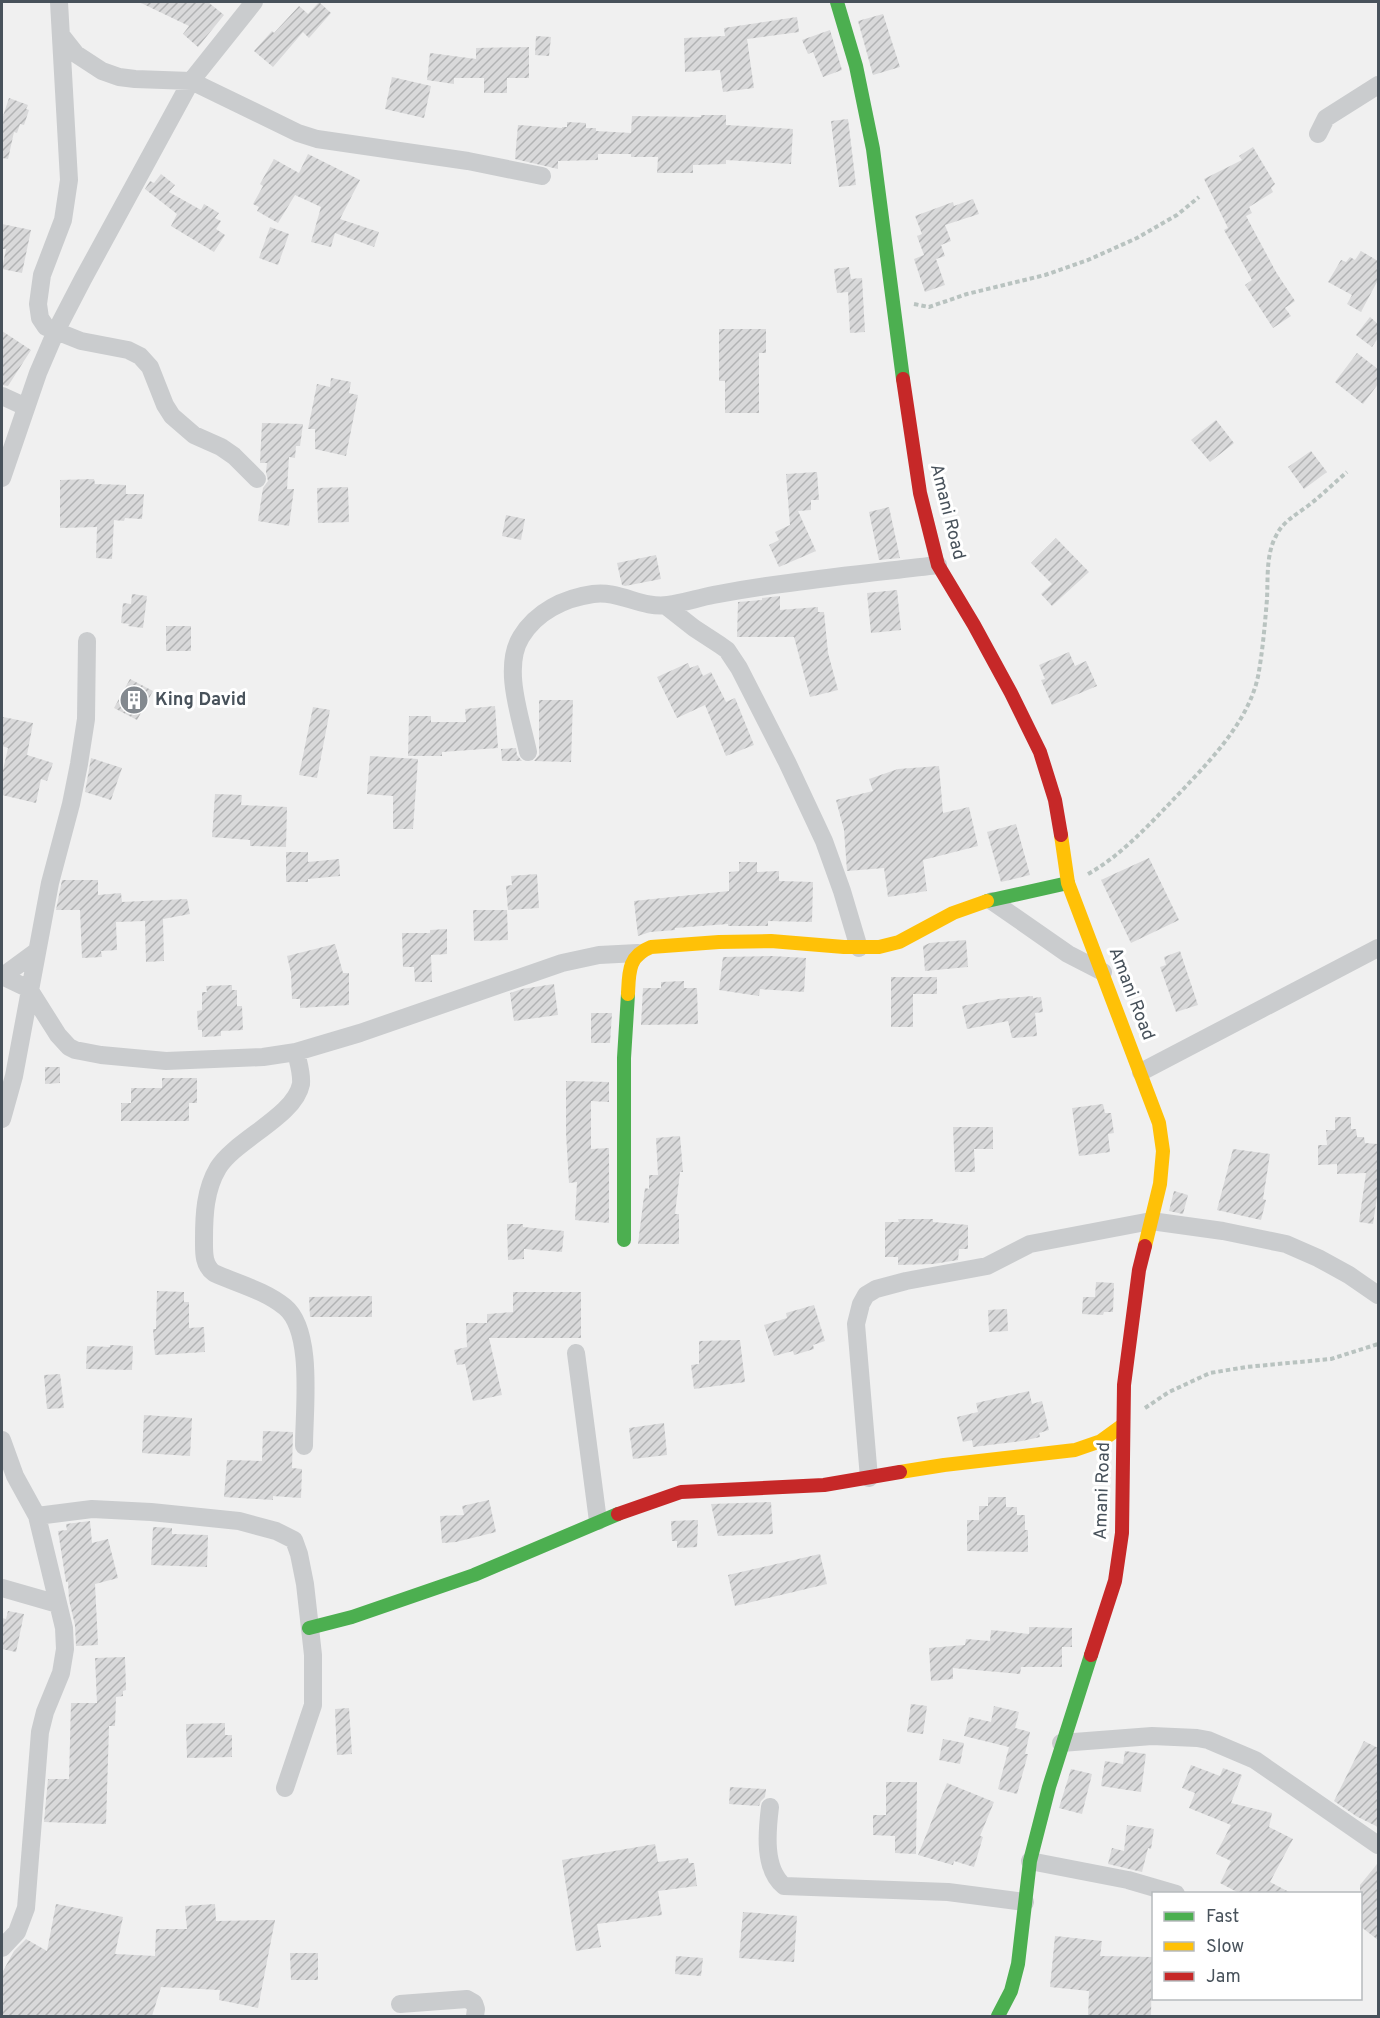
<svg xmlns="http://www.w3.org/2000/svg" width="1380" height="2018" font-family="Overpass,sans-serif">
<defs>
<pattern id="building-hatch" width="6" height="6" patternUnits="userSpaceOnUse" patternTransform="scale(1.5)"><rect width="6" height="6" fill="#d9d9da"/><path d="M-1 1l2-2M0 6l6-6M5 7l2-2" fill="none" stroke="#b2b3b4"/></pattern>
</defs>
<rect width="100%" height="100%" fill="#f0f0f0"/>
<path fill="url(#building-hatch)" d="M139,2H208L224,15L198,47L183,34L189,26Z
M319,2L331,13L309,38L303,32L273,67L254,51L272,31L274,33L299,6L308,14Z
M883,14L900,67L873,75L858,21Z
M797,17L799,32L747,39L754,88L723,92L720,70L685,72L684,38L725,36L724,28Z
M830,30L842,70L823,77L813,52L808,54L802,40Z
M536,36L551,37L549,56L535,55Z
M529,47V78H507V93H484V78H454V84L427,80L430,53L476,59V48Z
M392,77L431,86L424,118L385,109Z
M9,98L28,105L26,109L29,110L24,125L20,124L17,133L14,132L8,159L2,158V119Z
M701,115H726V125L793,129L791,164L726,160V164L693,165V173H657L658,157H631V154H598V160L558,161V169L515,159L518,125L562,128V127H567V122L586,123V128H596V131L631,133L632,116L701,117Z
M848,119L856,185L839,187L831,121Z
M1253,147L1275,184L1271,188L1273,192L1249,207L1252,213L1246,216L1276,272L1295,301L1285,308L1291,316L1273,328L1245,285L1252,280L1224,230L1228,228L1204,179L1242,160L1239,156Z
M308,154L360,180L340,219L379,232L374,247L335,233L331,247L311,242L321,207L295,195L278,223L257,211L259,207L253,204L263,186L260,184L274,159L299,173Z
M161,174L175,185L169,192L201,210L204,204L219,213L215,218L221,221L216,229L225,235L214,252L171,226L177,214L145,189L150,181L154,183Z
M973,199L979,214L945,225L951,241L941,245L945,256L936,259L945,285L925,292L914,259L924,255L917,236L922,234L915,216L953,202L954,206Z
M2,224L31,230L22,273L2,269L6,249H2Z
M270,227L289,234L278,265L259,258Z
M1361,251L1378,261V280L1361,312L1347,304L1352,295L1328,282L1341,260L1346,262L1350,257L1355,260Z
M849,267L851,279L862,278L865,332L850,333L848,292L837,293L834,269Z
M1370,317L1378,324V338L1372,347L1356,335Z
M719,329H766V353H759V413H725V381H719Z
M2,331L31,350L8,386L2,385Z
M1357,353L1378,369V384L1363,404L1335,382Z
M331,378L351,382L349,393L358,395L346,456L315,449V429H308L317,384L330,387Z
M1216,420L1234,443L1210,462L1191,440Z
M262,423L303,424L300,446H296L295,458L289,457L287,489H294L289,526L258,521L263,488L268,481L266,472L267,463H260Z
M1311,451L1327,472L1304,489L1288,467Z
M817,472L819,500H811V510L798,511L816,551L779,567L769,545L779,540L775,532L790,525L786,474Z
M94,479L95,484L126,485V494H144L142,519L125,518L124,521L114,520L112,559L96,558L97,527L60,528V480Z
M348,487L349,522L318,523L317,488Z
M889,507L900,558L879,560L869,512Z
M506,515L525,519L521,540L502,536Z
M1056,538L1089,572L1052,606L1041,594L1052,584L1031,563Z
M656,555L661,579L625,586L622,585L617,563Z
M897,590L901,630L871,633L867,593Z
M132,594L147,596L143,628L128,626L129,624L121,623L123,603L131,604Z
M780,596V610L818,607V612H824L828,653L838,690L810,697L794,637H737L738,602L762,600V598Z
M166,626H191V651H166Z
M1069,652L1075,666L1086,661L1097,686L1052,705L1041,680L1045,679L1039,665Z
M688,663L690,668L698,665L703,676L711,672L726,702L735,698L754,745L726,756L705,705L677,718L657,677Z
M130,679L153,691L137,720L114,708Z
M539,700H573L571,762L534,761L539,755Z
M495,706L498,748L442,752V756H408L409,716H431V722H466L465,709Z
M313,707L330,710L317,778L299,775Z
M3,717L33,723L27,755L53,763L47,781L41,779L36,803L2,795V775L8,748L2,746Z
M516,748L517,755L522,761H502L501,749Z
M370,756L418,759L413,829H393V796L367,794Z
M91,758L122,768L111,800L85,792Z
M939,766L943,813L969,807L978,846L923,860L927,891L888,897L884,868L847,871L844,830L836,800L873,791L869,779L898,769Z
M215,794L242,795L241,805L287,807L286,847L250,846V840L212,837Z
M1016,824L1030,875L1001,882L987,832Z
M286,852H308V862L339,859L340,876L308,879V882H286Z
M1149,858L1179,920L1131,943L1101,880Z
M739,862H757V872L779,871V881L813,882L812,922L768,921V926H728V924L675,928V930L650,932L638,936L634,901L729,891V872L739,871Z
M537,874L539,908L508,910L506,886L512,885L511,876Z
M62,880H98V895L121,893L122,902L187,899L190,914L163,919L164,961L146,962L145,921L116,922L117,950L101,951L102,957L82,958L80,910H56Z
M473,910H507L508,940L474,941Z
M447,929V954L431,955L432,982H415L414,967H403L402,933H430V930Z
M966,940L968,967L925,971L923,946L930,943Z
M335,944L343,973H349V1005L300,1008V999H292L291,973L287,956Z
M1180,951L1198,1005L1176,1012L1160,967L1166,965L1164,957Z
M771,956L806,958L804,992L760,989L759,996L719,990L723,957Z
M891,977H937V994H913V1027H891Z
M684,981V988H697L698,1024L641,1025L643,988H661V982Z
M554,984L558,1015L514,1021L510,993L522,989Z
M232,985V990H237V1006H242L243,1030L221,1031V1036L202,1037V1030H198L197,1011L202,1010V992H207L206,986Z
M1033,996V998L1041,997L1043,1012L1035,1013L1037,1036L1012,1038L1008,1021L967,1029L962,1006L998,999Z
M591,1013H612L610,1043H591Z
M45,1067H60V1083L45,1084Z
M162,1078H197V1103H189V1121H121V1103H131V1088H162Z
M566,1081L609,1082V1102L591,1101V1149L609,1148V1223L575,1220L577,1182L569,1183L566,1133Z
M1103,1104L1105,1113H1111L1114,1133L1108,1134L1110,1152L1079,1156L1072,1108Z
M1335,1117H1351V1129H1356L1357,1137H1364L1365,1143L1378,1144V1190L1373,1224L1359,1222L1366,1173L1337,1174V1164L1318,1165V1145H1327L1326,1130H1335Z
M953,1127H993V1149H974L975,1172H955Z
M680,1136L683,1172H680L675,1214H679V1244H638L645,1188L649,1189V1175H658L656,1138Z
M1233,1149L1270,1154L1263,1199L1266,1200L1261,1220L1217,1210Z
M1174,1191L1188,1195L1183,1214L1169,1211Z
M898,1219H933V1222L968,1225V1249H959L958,1260L933,1264L898,1265V1257H885V1222H899Z
M507,1224H523V1227L564,1231L562,1252L524,1249V1259L508,1260Z
M1096,1282L1114,1283L1113,1312H1104L1103,1315L1082,1314L1083,1297H1095Z
M157,1291L184,1292V1302H189V1328L204,1327L205,1352L155,1355L153,1329H156Z
M513,1292H581V1338H489L502,1395L473,1401L465,1364L457,1365L454,1350L467,1347L466,1323H487V1314L513,1312Z
M372,1296V1317H310L309,1297Z
M814,1305L825,1341L813,1345L814,1349L794,1355L793,1351L774,1356L764,1325L787,1318L786,1313Z
M1007,1309L1008,1331L989,1332L988,1310Z
M740,1340L745,1382L694,1389L691,1365L699,1364V1341Z
M110,1345L133,1346L132,1370L86,1369L87,1346L110,1347Z
M60,1374L64,1408L47,1409L44,1375Z
M1029,1391L1032,1404L1042,1401L1049,1430L1039,1433L1040,1437L1022,1441L973,1447L972,1440L963,1442L957,1417L978,1412L976,1403Z
M144,1415L192,1418L190,1456L142,1453Z
M664,1423L667,1455L633,1459L629,1428Z
M263,1431L293,1432L292,1468L302,1469L301,1498L273,1496V1500L224,1497L227,1460L262,1461Z
M988,1497H1006V1507H1017V1515H1025V1530H1028V1552L967,1551V1520H979V1506H988Z
M489,1500L496,1532L456,1542L442,1543L440,1516L464,1515L462,1506Z
M771,1502L773,1534L718,1536L711,1504Z
M698,1520L697,1547L677,1548V1541H672L671,1521Z
M90,1521L92,1543L108,1539L118,1578L95,1584L98,1645L76,1646L75,1625L69,1600L68,1582H66L58,1531L67,1530L66,1524Z
M153,1527L172,1528V1534L208,1535L207,1567L151,1565Z
M820,1554L827,1584L735,1606L728,1575Z
M8,1611L24,1614L16,1652L2,1649V1618L6,1619Z
M1029,1627L1072,1628V1647H1062V1667H1021L1020,1674L953,1668V1679L931,1681L929,1648L965,1645L966,1639L990,1641L991,1630L1029,1634Z
M125,1657L126,1690L123,1691V1696L116,1697L115,1726H109L106,1824L44,1822L48,1779H69L71,1703H97L95,1658Z
M911,1704L927,1706L923,1734L907,1732Z
M994,1706L1019,1712L1015,1728L1030,1732L1025,1754H1028L1017,1794L998,1789L1009,1747L964,1736L969,1717L991,1722Z
M349,1708L352,1754L337,1755L335,1709Z
M225,1723V1735H232V1757L187,1758L186,1724Z
M943,1739L964,1743L960,1764L939,1760Z
M1364,1741L1378,1748V1827L1356,1816L1334,1801Z
M1125,1751L1146,1754L1141,1792L1101,1786L1105,1761L1123,1764Z
M1191,1765L1220,1776L1223,1768L1242,1775L1231,1803L1272,1813L1269,1827L1293,1839L1270,1882L1291,1893H1239L1220,1883L1231,1861L1216,1854L1231,1825L1189,1808L1195,1793L1182,1788Z
M1071,1769L1092,1774L1082,1814L1059,1808Z
M886,1782H917L916,1854L895,1853V1836L873,1835V1815H886Z
M947,1783L994,1802L980,1836L983,1837L974,1867L954,1861L953,1865L918,1855Z
M730,1787L766,1789L765,1797L761,1801L759,1806L729,1804Z
M1127,1825L1154,1829L1151,1849L1148,1848L1142,1872L1108,1864L1112,1848L1124,1851Z
M655,1844L658,1862L688,1858L689,1863H694L697,1886L658,1891L662,1915L597,1924L601,1947L576,1951L562,1860Z
M1378,1863V1940L1360,1926V1885Z
M56,1904L123,1917L115,1954L155,1956L156,1929H187L185,1906L215,1904L216,1921L275,1920L258,2008L219,2000L220,1990L161,1987L152,2016H2V1973L14,1951L26,1939L47,1951Z
M743,1912L797,1916L794,1962L739,1958Z
M1055,1936L1102,1941L1100,1956L1152,1957L1151,2016H1088L1089,1991L1050,1987Z
M290,1953H318V1980H291Z
M676,1956L703,1958L701,1976L675,1974Z"/>
<g fill="none" stroke-linecap="round" stroke-linejoin="round">
<path stroke="#b9c3c0" stroke-width="4" stroke-dasharray="4.5 3" stroke-linecap="butt" d="M914,304L929,307L967,294L1045,275L1088,260L1137,238L1177,215L1199,197
M1088,874C1120,856 1146,828 1171,802C1204,767 1251,722 1259,671C1263,647 1265,623 1267,599C1268,578 1266,554 1276,536C1283,521 1296,515 1309,505C1322,495 1334,483 1347,472
M1145,1408L1169,1392L1210,1373L1246,1367L1331,1359L1378,1344"/>
<path stroke="#caccce" stroke-width="18" d="M59,2L69,180L63,220L42,275L38,304L40,318L46,327L81,341L128,350L140,356L150,367L165,405L172,416L194,435L221,447L234,456L257,479
M61,35L76,54L102,71L119,77L135,79L191,81L298,133L317,139L468,161L542,176
M1318,134L1326,118L1378,85
M2,396L26,407
M2,478L38,373L56,331L83,279L191,81L254,2
M666,606L694,628L720,645L727,650L739,668L787,762L824,841L842,891L859,948
M528,752C521,718 502,668 521,637C536,612 564,598 593,594C619,590 642,609 668,605C683,603 698,598 713,595C738,590 764,586 789,583C839,576 888,571 938,565
M992,901L1068,954L1103,972
M2,976L29,989L58,1035L69,1047L75,1050L101,1055L166,1061L263,1057L296,1052L360,1033L562,963L599,955L638,953
M3,976L37,951
M296,1052C298,1062 302,1073 301,1084C295,1116 235,1140 218,1168C205,1190 204,1215 204,1239C204,1252 203,1265 214,1273C238,1284 264,1290 285,1307C314,1331 304,1410 304,1446
M1141,1072L1378,948
M2,1119L14,1076L50,883L71,804L79,764L86,719L87,641
M576,1353L598,1521
M2,1440L15,1476L37,1516L64,1628L65,1649L61,1673L45,1712L40,1732L26,1908L17,1932L2,1948
M869,1478L856,1324L861,1304L866,1295L876,1289L906,1281L987,1266L1030,1244L1151,1221L1223,1231L1286,1244L1318,1258L1349,1275L1378,1295
M37,1516L92,1509L151,1512L239,1521L276,1531L294,1540L299,1554L305,1584L313,1655V1705L285,1788
M2,1588L58,1604
M1061,1743L1152,1736L1197,1738L1208,1740L1255,1760L1378,1845
M770,1807C767,1831 763,1869 784,1886L948,1892L1025,1902
M1030,1861L1128,1880L1176,1894
M400,2004L467,1999L474,2003L476,2009L475,2016"/>
<path stroke="#4caf50" stroke-width="14" d="M837,2L856,66L873,149L903,379
M987,901L1068,883
M624,1240V1058L628,994
M309,1628L352,1617L474,1575L618,1514
M998,2016L1011,1991L1018,1964L1030,1861L1049,1787L1091,1655"/>
<path stroke="#ffc107" stroke-width="14" d="M1061,835L1068,883L1159,1123L1163,1151L1160,1184L1145,1246
M628,994C629,972 628,956 651,947L719,942L771,941L844,947H879L899,942L953,913L987,901
M900,1472L944,1465L1075,1450L1101,1441L1123,1425"/>
<path stroke="#c62828" stroke-width="14" d="M903,379L920,493L938,565L974,625L1011,693L1040,752L1055,800L1061,835
M618,1514L681,1492L824,1485L900,1472
M1091,1655L1115,1581L1122,1533L1124,1385L1139,1270L1145,1246"/>
</g>
<defs>
<g id="building-disc" transform="scale(1.5)"><circle r="9.5" fill="#83898f" stroke="#fff"/><path d="M-4-6H4V6H1V3H-1V6H-4ZM-2.5-4.3h1.7v1.8h-1.7ZM.8-4.3h1.7v1.8H.8ZM-2.5-1h1.7V.8h-1.7ZM.8-1h1.7V.8H.8Z" fill="#fff"/></g>
</defs>
<g fill-rule="evenodd">
<use href="#building-disc" x="134" y="700"/>
</g>
<g text-anchor="middle" dominant-baseline="central" stroke-width="6" stroke-linejoin="round" paint-order="stroke">
<g font-size="18" fill="#48525b" stroke="#fff">
<text transform="translate(947 512) rotate(76)">Amani Road</text>
<text transform="translate(1131 994) rotate(69)">Amani Road</text>
<text transform="translate(1103 1491) rotate(-88)">Amani Road</text>
</g>
<g font-size="18" font-weight="bold" fill="#48525b" stroke="#fff" text-anchor="start">
<text x="155" y="700">King David</text>
</g>
</g>
<rect width="1380" height="2018" fill="none" stroke="#48525b" stroke-width="6"/>
<rect x="1152" y="1892" width="210" height="108" fill="#ffffff" stroke="#b6babd" stroke-width="1.5"/>
<rect x="1164" y="1912" width="30" height="9" fill="#4caf50" stroke="#b6babd" stroke-width="1.5"/>
<text x="1206" y="1922" font-size="18" fill="#48525b">Fast</text>
<rect x="1164" y="1942" width="30" height="9" fill="#ffc107" stroke="#b6babd" stroke-width="1.5"/>
<text x="1206" y="1952" font-size="18" fill="#48525b">Slow</text>
<rect x="1164" y="1972" width="30" height="9" fill="#c62828" stroke="#b6babd" stroke-width="1.5"/>
<text x="1206" y="1982" font-size="18" fill="#48525b">Jam</text>
</svg>
